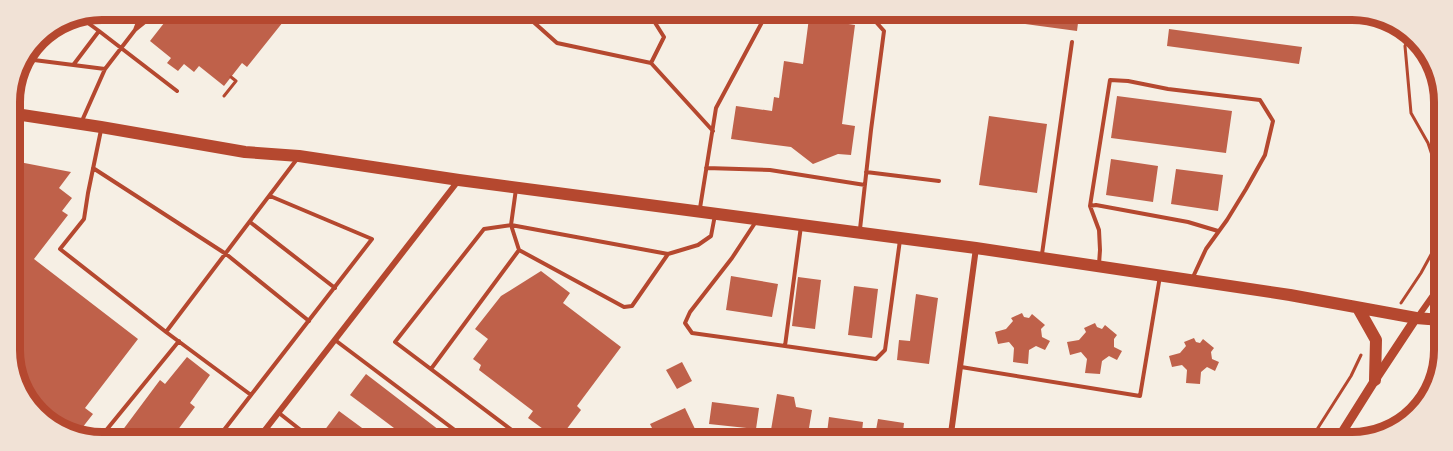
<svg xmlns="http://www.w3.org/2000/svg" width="1453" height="451" font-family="'Noto Sans',sans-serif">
<rect width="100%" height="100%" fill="#f6efe4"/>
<path fill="#bf614a" d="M175,9H284L286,11L279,19L283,22L247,67L242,63L224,86L199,66L194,72L184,64L178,71L167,63L171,58L150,41Z
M997,11H1052L1079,15L1077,31L996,20Z
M809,18L855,25L842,124L855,126L851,155L838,154L813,164L791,147L731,139L736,106L772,111L774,97L779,98L784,61L803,64Z
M1169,29L1302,47L1299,64L1167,46Z
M1117,96L1232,111L1226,153L1111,138Z
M989,116L1047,124L1037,193L979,185Z
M1111,159L1158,166L1153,202L1106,195Z
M14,161L71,172L59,188L72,198L62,211L68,215L34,259L138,339L85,408L93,414L75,437L32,411L11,368L10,166Z
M1176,169L1223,175L1218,211L1171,204Z
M541,271L570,293L563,303L621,347L577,406L581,410L563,434L554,428L550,434L528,418L533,411L479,370L481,365L473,359L488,339L475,329L501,296Z
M731,276L778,284L772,317L726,310Z
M798,277L821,280L815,329L792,326Z
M854,286L878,289L872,338L848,335Z
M916,294L938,298L929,364L897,360L899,340L910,341Z
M1022,313L1024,317L1029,318L1032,314L1045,325L1041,329L1042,337L1050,341L1045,350L1036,346L1029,350L1028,364L1013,362L1014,348L1009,342L998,344L995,332L1006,329L1013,321L1011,318Z
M1095,323L1097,327L1102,329L1105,325L1117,335L1114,339V347L1122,351L1117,360L1109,356L1102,361L1100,374L1085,373L1087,359L1081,352L1070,355L1067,342L1079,340L1086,332L1084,328Z
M1194,338L1196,342L1200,343L1203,339L1214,348L1211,352L1212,359L1219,362L1215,371L1207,367L1201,372L1200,384L1186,383L1187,370L1182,365L1172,367L1169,356L1180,353L1186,346L1184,342Z
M187,357L210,375L190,403L195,407L171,439H116L160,380L165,384Z
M682,362L692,381L677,389L666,370Z
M366,374L452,440H410L350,395Z
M777,394L794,397L796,407L812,410L807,440H798L770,436Z
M712,402L759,408L756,429L709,424Z
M685,408L695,429L672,440H658L650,424Z
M339,411L377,439H335L324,431Z
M829,417L863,422L861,441H826Z
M878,419L904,423L902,441H874Z"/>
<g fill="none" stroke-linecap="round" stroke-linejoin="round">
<path stroke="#b5482f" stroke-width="3" d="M224,96L236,81L231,77
M1401,303L1421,273L1433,251L1441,205L1436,167L1428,143L1411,113L1405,46L1411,34
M1309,442L1351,376L1361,355"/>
<path stroke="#b5482f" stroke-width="4" d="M520,10L557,43L651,63L713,131
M647,10L664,37L651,63
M848,11L876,22L884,31L871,130L860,229
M135,30L143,9
M99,31L177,91
M26,59L105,69
M74,64L99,31L81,18
M81,123L105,69L135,30L161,9
M101,130L88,193L84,219L60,249L166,332
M93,168L226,254L309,321
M706,168L770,170L865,185
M866,172L939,181
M516,189L511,225L484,229L395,342L525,440
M1090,206L1096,205L1188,222L1218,231
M700,208L716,108L768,11
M250,222L335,288
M755,223L732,258L690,312L685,323L692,333L785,346
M801,226L785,346L876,359L885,350L900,240
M519,250L511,225L668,254L698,245L711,236L715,215
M1042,254L1072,42
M1099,264L1100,250L1099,230L1090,206L1110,80L1128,81L1168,89L1260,100L1273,121L1265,155L1246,189L1227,220L1206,249L1193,277
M335,340L468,440
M961,367L1140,396L1160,276
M431,369L519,250L624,307L632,306L668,254
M251,395L372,239L270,196
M279,413L312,439
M99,439L179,341
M217,439L251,395L166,332L297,159"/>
<path stroke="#b5482f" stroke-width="6" d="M1417,318L1441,284
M258,439L458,181
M950,441L976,248"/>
<path stroke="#b5482f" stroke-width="9" d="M1336,442L1375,380L1416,318"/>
<path stroke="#b5482f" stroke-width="12" d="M9,113L101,127L245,152L299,156L459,180L976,248L1290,295L1416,318L1441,320
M1358,308L1376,340L1375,380"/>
</g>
<path d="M0 0H1453V451H0ZM102 20H1352A82 82 0 0 1 1434 102V350A82 82 0 0 1 1352 432H102A82 82 0 0 1 20 350V102A82 82 0 0 1 102 20Z" fill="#f1e2d6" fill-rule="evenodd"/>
<path fill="none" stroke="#b5482f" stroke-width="8" d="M102 20H1352A82 82 0 0 1 1434 102V350A82 82 0 0 1 1352 432H102A82 82 0 0 1 20 350V102A82 82 0 0 1 102 20Z"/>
</svg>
